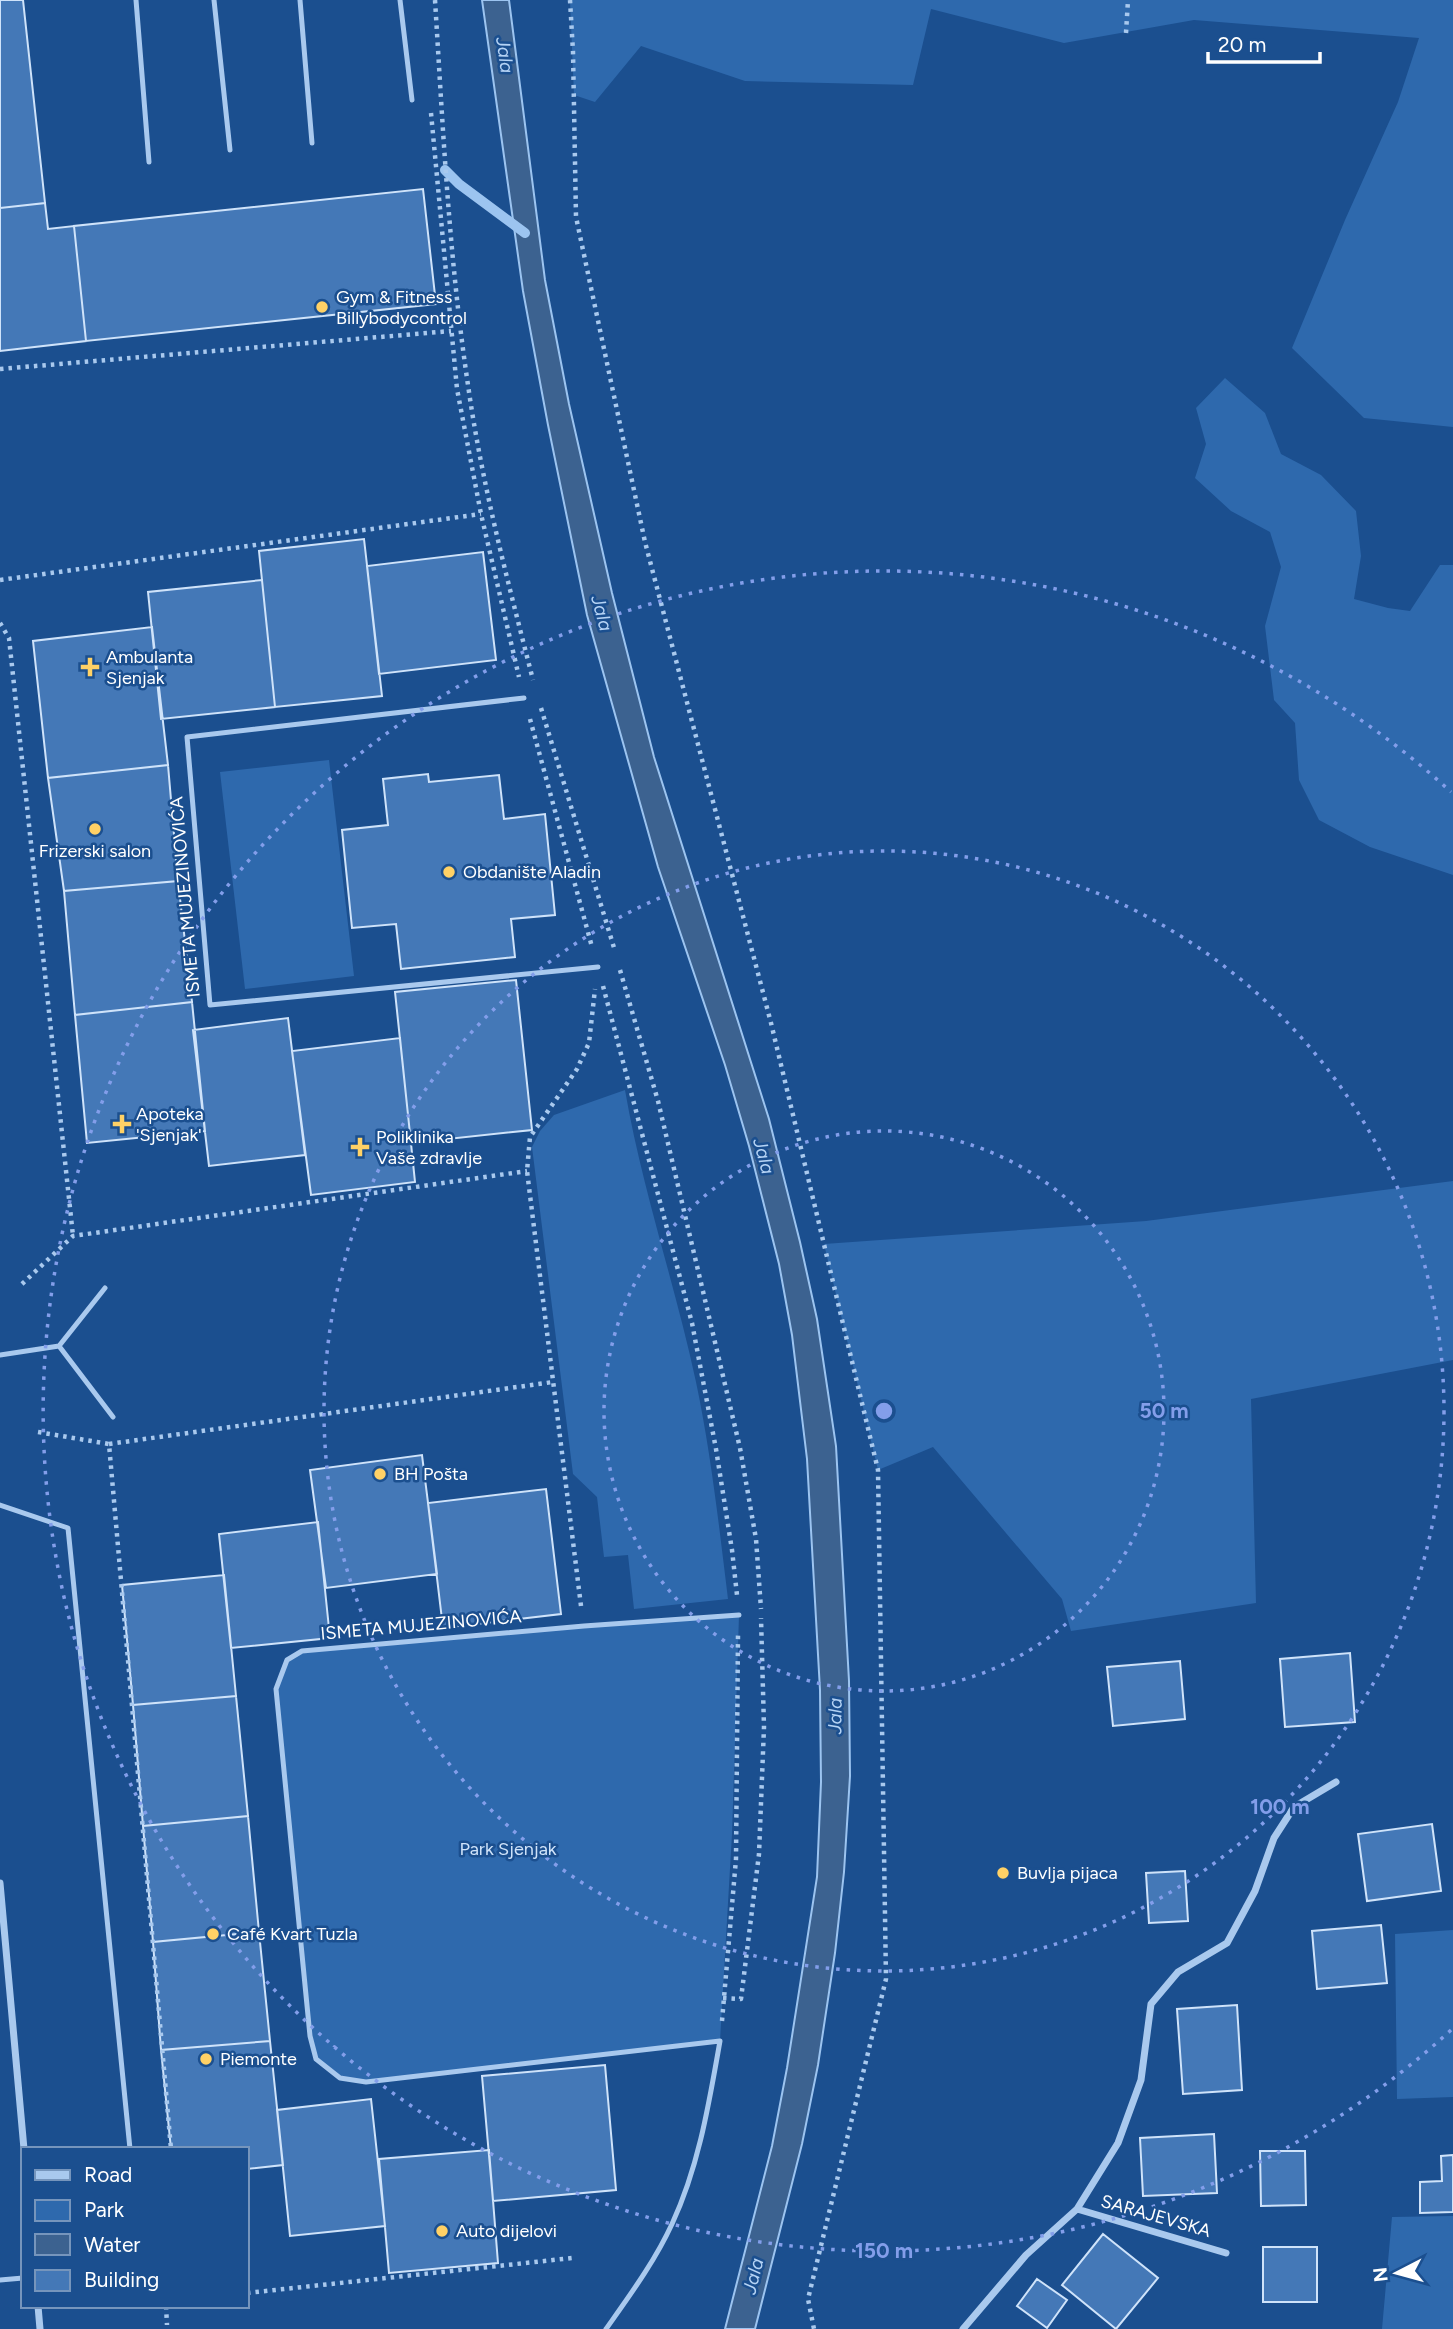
<svg xmlns="http://www.w3.org/2000/svg" width="1453" height="2329" font-family="Figtree,sans-serif">
<rect width="100%" height="100%" fill="#1b4f8f"/>
<path fill="#2e69ad" d="M570,0H1453V427L1364,418L1292,348L1345,220L1398,102L1419,38L1194,20L1064,43L931,9L913,85L745,81L641,46L595,102L574,95Z
M1225,378L1265,413L1281,454L1321,475L1356,511L1361,556L1354,599L1388,608L1410,611L1440,565H1453V875L1370,847L1319,820L1299,780L1295,723L1274,700L1265,626L1281,567L1270,532L1231,511L1195,478L1206,444L1196,408Z
M329,760L354,976L245,989L220,772Z
M625,1090C642,1189 675,1284 696,1382C711,1453 719,1526 728,1599L634,1609L628,1555L604,1557L597,1497L573,1474L532,1147L540,1131L554,1115Z
M1453,1181V1360L1251,1399L1256,1603L1071,1631L1062,1599L933,1447L878,1470L824,1244L1146,1221Z
M739,1615L732,1834L720,2041L366,2082L340,2078L316,2059L310,2036L276,1689L287,1660L302,1651Z
M1453,1930V2097L1397,2099L1395,1934Z
M1453,2216V2329H1382L1392,2217Z"/>
<path fill="#3c6290" stroke="#9cc4f0" stroke-width="2" d="M482,0H509L545,280L569,404L612,593L654,757L769,1119L800,1242L817,1319L836,1446L849,1681L850,1776L844,1872L835,1953L818,2065L802,2144L755,2329H725L772,2146L787,2068L817,1877L821,1782L820,1690L807,1459L792,1335L779,1264L749,1146L725,1065L658,867L587,615L548,425L523,291Z"/>
<g fill="none" stroke-linecap="round" stroke-linejoin="round">
<path stroke="#9cc4f0" stroke-width="10" d="M445,170L459,184L525,233"/>
</g>
<path fill="#4478b7" stroke="#cfe3fa" stroke-width="2" d="M0,0H23L45,203L0,208Z
M423,189L436,304L86,341L74,226Z
M45,203L48,229L74,226L86,341L0,351V208Z
M364,539L382,696L275,707L259,551Z
M483,552L496,660L379,674L367,566Z
M262,580L275,707L161,719L148,592Z
M152,627L168,765L48,778L33,641Z
M168,765L178,881L64,891L48,778Z
M428,774L429,782L499,775L504,819L545,814L555,915L511,919L515,957L401,969L396,924L352,928L342,830L388,825L383,779Z
M178,881L192,1002L75,1015L64,891Z
M516,980L532,1130L411,1143L395,992Z
M192,1002L205,1131L87,1143L75,1015Z
M288,1018L305,1155L209,1166L193,1030Z
M400,1038L415,1182L311,1195L292,1051Z
M422,1455L437,1574L326,1588L310,1470Z
M546,1489L561,1614L443,1628L428,1503Z
M318,1522L330,1638L231,1648L219,1534Z
M224,1575L236,1696L133,1705L122,1585Z
M1350,1653L1355,1722L1285,1727L1280,1659Z
M1180,1661L1185,1719L1113,1726L1107,1667Z
M236,1696L248,1816L143,1826L133,1705Z
M248,1816L259,1932L153,1942L143,1826Z
M1432,1824L1441,1891L1367,1901L1358,1834Z
M1185,1871L1188,1921L1149,1923L1146,1873Z
M1381,1925L1387,1983L1317,1989L1312,1931Z
M259,1932L270,2041L161,2050L153,1942Z
M1237,2005L1242,2090L1183,2094L1177,2009Z
M270,2041L283,2165L247,2169V2149H171L161,2050Z
M605,2065L616,2190L493,2201L482,2076Z
M371,2099L385,2226L290,2236L277,2110Z
M1214,2134L1217,2193L1143,2196L1140,2138Z
M489,2150L498,2263L389,2273L379,2159Z
M1260,2151H1305L1306,2205L1261,2206Z
M1453,2155V2212L1420,2213V2182L1442,2181L1441,2156Z
M1103,2234L1158,2278L1116,2329L1062,2285Z
M1263,2247H1317V2302H1263Z
M1037,2279L1067,2300L1047,2328L1017,2306Z"/>
<g fill="none" stroke-linecap="round" stroke-linejoin="round">
<path stroke="#a9c9ee" stroke-width="4.5" stroke-dasharray="3.5 5" stroke-linecap="butt" d="M435,0C443,129 449,258 468,385C482,485 508,582 533,680
M570,0L573,52L576,217L645,542L771,1023L878,1470L886,1979L808,2299L814,2329
M1126,33L1128,0
M431,113L457,389L481,514L519,677
M0,369L451,331
M0,580L481,514
M0,623L9,638L73,1236
M541,708L615,951
M530,719L592,947
M620,970L658,1101L740,1448L756,1539L761,1609
M603,986L692,1323L716,1449L732,1550L737,1595
M22,1284L73,1236L527,1171
M38,1432L109,1444L171,2149
M109,1444L553,1382
M581,1606L527,1171L530,1137L577,1069L589,1043L595,989
M723,1998L741,1999L759,1854L764,1727L761,1618
M722,2021L736,1859L738,1635
M247,2293L572,2258
M166,2306L167,2325"/>
<path stroke="#a9c9ee" stroke-width="5" d="M136,0L149,162
M214,0L230,150
M300,0L312,143
M400,0L412,100
M524,698L187,737L210,1005L598,967
M105,1288L59,1346L113,1417
M0,1355L59,1346
M0,1505L68,1528L130,2149
M0,2280L23,2278
M606,2329C630,2295 655,2261 672,2224C699,2166 709,2103 720,2041L366,2082L340,2078L316,2059L310,2036L276,1689L287,1660L302,1651L584,1626L739,1615"/>
<path stroke="#a9c9ee" stroke-width="7" d="M0,1883L24,2149
M1077,2209L1226,2253
M38,2306L40,2329
M963,2329L1026,2255L1077,2209L1118,2143L1141,2080L1151,2004L1178,1972L1227,1943L1255,1891L1274,1838L1294,1807L1336,1782"/>
</g>
<g fill="none" stroke="#839eea" stroke-width="3.5" stroke-dasharray="3.5 7">
<circle cx="884" cy="1411" r="280"/>
<circle cx="884" cy="1411" r="560"/>
<path d="M1451 2030A840 840 0 1 1 1451 792"/>
</g>
<g fill="#ffd166" stroke="#1b4f8f" stroke-width="2.5">
<circle cx="322" cy="307" r="7"/>
<path d="M86.5 656.5h7v7h7v7h-7v7h-7v-7h-7v-7h7z"/>
<circle cx="95" cy="829" r="7"/>
<circle cx="449" cy="872" r="7"/>
<path d="M118.5 1113.5h7v7h7v7h-7v7h-7v-7h-7v-7h7z"/>
<path d="M356.5 1136.5h7v7h7v7h-7v7h-7v-7h-7v-7h7z"/>
<circle cx="380" cy="1474" r="7"/>
<circle cx="1003" cy="1873" r="7"/>
<circle cx="213" cy="1934" r="7"/>
<circle cx="206" cy="2059" r="7"/>
<circle cx="442" cy="2231" r="7"/>
</g>
<g text-anchor="middle" dominant-baseline="central" stroke-width="5" stroke-linejoin="round" paint-order="stroke">
<g font-size="18" fill="#fff" stroke="#1b4f8f" text-anchor="start">
<text x="336" y="297">Gym &amp; Fitness<tspan x="336" dy="21">Billybodycontrol</tspan></text>
<text x="106" y="657">Ambulanta<tspan x="106" dy="21">Sjenjak</tspan></text>
<text x="95" y="851" text-anchor="middle">Frizerski salon</text>
<text x="463" y="872">Obdanište Aladin</text>
<text x="136" y="1114">Apoteka<tspan x="136" dy="21">'Sjenjak'</tspan></text>
<text x="376" y="1137">Poliklinika<tspan x="376" dy="21">Vaše zdravlje</tspan></text>
<text x="394" y="1474">BH Pošta</text>
<text x="1017" y="1873">Buvlja pijaca</text>
<text x="227" y="1934">Café Kvart Tuzla</text>
<text x="220" y="2059">Piemonte</text>
<text x="456" y="2231">Auto dijelovi</text>
</g>
<g font-size="18" fill="#fff" stroke="#1b4f8f">
<text transform="translate(185 897) rotate(-95)">ISMETA MUJEZINOVIĆA</text>
<text transform="translate(421 1625) rotate(-5)">ISMETA MUJEZINOVIĆA</text>
<text transform="translate(1156 2216) rotate(16)">SARAJEVSKA</text>
</g>
<g font-size="18" fill="#cfe3fa" stroke="#1b4f8f">
<text x="508" y="1849">Park Sjenjak</text>
</g>
<g font-size="19" font-style="italic" fill="#b5d3f5" stroke="#1b4f8f">
<text transform="translate(505 55) rotate(82)">Jala</text>
<text transform="translate(602 613) rotate(75)">Jala</text>
<text transform="translate(764 1156) rotate(75)">Jala</text>
<text transform="translate(835 1716) rotate(-89)">Jala</text>
<text transform="translate(753 2276) rotate(-76)">Jala</text>
</g>
</g>
<circle cx="884" cy="1411" r="10" fill="#839eea" stroke="#1b4f8f" stroke-width="3.5"/>
<g font-size="21" text-anchor="middle" font-weight="bold" fill="#839eea" stroke="#1b4f8f" stroke-width="5" stroke-linejoin="round" paint-order="stroke">
<text x="1164" y="1418">50 m</text>
<text x="1280" y="1814">100 m</text>
<text x="884" y="2258">150 m</text>
</g>
<rect x="21" y="2147" width="228" height="161" fill="#1b4f8f" stroke="#7695bc" stroke-width="2"/>
<rect x="35" y="2170" width="35" height="10" fill="#a9c9ee" stroke="#7695bc" stroke-width="2"/>
<text x="84" y="2182" font-size="21" fill="#ffffff">Road</text>
<rect x="35" y="2200" width="35" height="21" fill="#2e69ad" stroke="#7695bc" stroke-width="2"/>
<text x="84" y="2217" font-size="21" fill="#ffffff">Park</text>
<rect x="35" y="2234" width="35" height="21" fill="#3c6290" stroke="#7695bc" stroke-width="2"/>
<text x="84" y="2252" font-size="21" fill="#ffffff">Water</text>
<rect x="35" y="2270" width="35" height="21" fill="#4478b7" stroke="#7695bc" stroke-width="2"/>
<text x="84" y="2287" font-size="21" fill="#ffffff">Building</text>
<g transform="translate(1397 2273) rotate(264)" stroke="#1b4f8f" stroke-width="5" paint-order="stroke">
<path d="M0-5L12 26L0 18L-12 26Z" fill="#ffffff"/>
<text y="-10" font-size="19" font-weight="bold" text-anchor="middle" fill="#ffffff">N</text>
</g>
<path d="M1208 52v10h112v-10" fill="none" stroke="#ffffff" stroke-width="3.5"/>
<text x="1218" y="52" font-size="21" fill="#ffffff" stroke="#1b4f8f" stroke-width="5" paint-order="stroke">20 m</text>
</svg>
